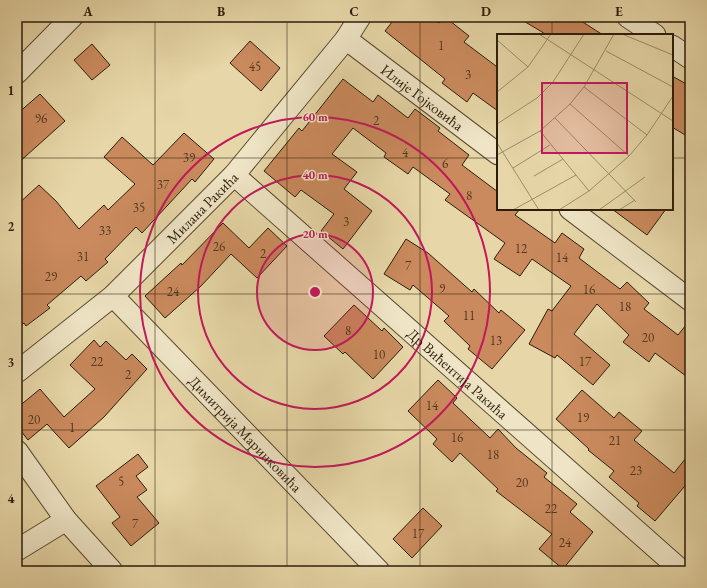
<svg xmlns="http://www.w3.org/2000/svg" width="707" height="588" font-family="'EB Garamond',serif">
<rect width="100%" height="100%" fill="#e7d7a8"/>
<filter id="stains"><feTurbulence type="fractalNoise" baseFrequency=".005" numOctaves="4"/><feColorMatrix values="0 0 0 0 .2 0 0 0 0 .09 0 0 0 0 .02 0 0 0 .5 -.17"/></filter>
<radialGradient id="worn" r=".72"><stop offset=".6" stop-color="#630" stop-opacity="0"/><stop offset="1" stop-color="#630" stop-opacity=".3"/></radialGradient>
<path fill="#ca8a5d" stroke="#2c1d0a" d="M396,17H431L439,23L445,17L469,36L464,42L496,66L498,69V111L473,93L467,102L442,83L445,79L385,31Z
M517,17H575L603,35H547Z
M250,41L280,68L261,91L230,63Z
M92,44L110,65L92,80L74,60Z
M672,76L690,86V138L672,127Z
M343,79L373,102L378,95L408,118L415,109L440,128L438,131L469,155L462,165L498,192V209H520L515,215L555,243L562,233L584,249L579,258L620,289L627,282L649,303L644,309L678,335L690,320V379L655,353L649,362L623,342L629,335L597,304L574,334L610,365L593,385L557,355L555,358L529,344L548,309L552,311L571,286L532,259L520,276L494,259L505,243L445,200L450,194L413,167L408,174L384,157L386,153L353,128L332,154L357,172L344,189L372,211L343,249L321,231L334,214L301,190L295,197L264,171L299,128L302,131Z
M40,94L65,121L17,164V114Z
M184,133L214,159L195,182L192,179L142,233L136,227L105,259L108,262L86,281L81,276L47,305L50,308L26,326L24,323L17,328V205L39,185L56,201L79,229L104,205L108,210L135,184L104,157L122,137L153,165Z
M612,209H666L647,235Z
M223,223L249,248L268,228L287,246L257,278L231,254L201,286L165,318L145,296L181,263L182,265Z
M406,239L428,253L472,292L474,289L499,313L501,310L525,330L492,369L468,349L470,346L444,321L449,316L413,285L410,290L384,274Z
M354,305L382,331L384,328L403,347L373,379L345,352L343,354L324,336Z
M94,340L100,347L106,341L126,360L132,354L147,369L104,417L69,448L47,424L28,440L17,426V408L40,389L64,417L95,389L70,365Z
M438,380L457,398L453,403L490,438L498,429L516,448L547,473L544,477L577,504L570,512L593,532L563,569L539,549L552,534L496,491L498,489L460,453L452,462L433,444L437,439L408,411Z
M582,390L614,418L619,412L642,431L634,440L674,473L690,453V480L655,521L637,506L639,503L609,477L614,471L588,450L589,449L556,419Z
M138,454L148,467L136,476L147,490L137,497L159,523L131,546L112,523L120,517L96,486Z
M423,508L442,526L412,558L393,539Z"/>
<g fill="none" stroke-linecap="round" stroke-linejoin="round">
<g stroke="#5b4c32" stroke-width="23">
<g id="street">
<path d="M628,17L655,35"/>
<path id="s1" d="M346,39L498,154"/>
<path d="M672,46L690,58"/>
<path d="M17,73L72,17"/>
<path id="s2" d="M234,175L682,571"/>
<path d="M570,209L690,300"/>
<path id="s3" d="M113,296L379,571"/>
<path id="s4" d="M17,372L113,296L234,175L346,39L360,17"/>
<path d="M17,451L66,520L112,571"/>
<path d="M17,550L66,520"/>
</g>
</g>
<use href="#street" stroke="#efe5c6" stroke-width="21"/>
</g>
<path fill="none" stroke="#2c1d0a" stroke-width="1" stroke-opacity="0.55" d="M155,17V571M287,17V571M420,17V571M552,17V35M17,158H498M672,158H690M552,209V571M17,294H690M17,430H690"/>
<circle cx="315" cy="292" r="58" fill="#c2185b" fill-opacity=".12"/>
<g fill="none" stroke="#c2185b" stroke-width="2">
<circle cx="315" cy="292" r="58"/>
<circle cx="315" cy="292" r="117"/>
<circle cx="315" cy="292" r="175"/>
</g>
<g text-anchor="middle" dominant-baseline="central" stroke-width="3" stroke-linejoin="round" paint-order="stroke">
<g font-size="13" fill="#54381f">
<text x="441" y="45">1</text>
<text x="255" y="66">45</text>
<text x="468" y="74">3</text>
<text x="41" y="118">96</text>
<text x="376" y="120">2</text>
<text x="405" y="152">4</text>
<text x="189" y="157">39</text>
<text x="445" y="163">6</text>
<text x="163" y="184">37</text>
<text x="469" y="195">8</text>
<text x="139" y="207">35</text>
<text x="346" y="221">3</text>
<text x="105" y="230">33</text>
<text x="219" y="246">26</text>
<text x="521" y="248">12</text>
<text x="263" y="253">2</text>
<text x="83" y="256">31</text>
<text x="562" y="257">14</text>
<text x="408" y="265">7</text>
<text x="51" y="276">29</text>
<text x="442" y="288">9</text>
<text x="589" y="289">16</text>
<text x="173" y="291">24</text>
<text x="625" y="306">18</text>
<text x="469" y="315">11</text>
<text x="348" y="330">8</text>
<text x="648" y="337">20</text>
<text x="496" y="340">13</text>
<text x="379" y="354">10</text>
<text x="97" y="361">22</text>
<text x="585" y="361">17</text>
<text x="128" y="374">2</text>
<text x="432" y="405">14</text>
<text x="583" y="417">19</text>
<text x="34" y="419">20</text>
<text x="72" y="427">1</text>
<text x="457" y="437">16</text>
<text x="615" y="440">21</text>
<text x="493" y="454">18</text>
<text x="636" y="470">23</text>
<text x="121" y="481">5</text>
<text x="522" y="482">20</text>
<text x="551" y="508">22</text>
<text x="135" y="523">7</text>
<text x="418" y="533">17</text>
<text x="565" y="542">24</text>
</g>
<g font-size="15" fill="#2c1d0a" stroke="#efe5c6">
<text stroke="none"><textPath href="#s1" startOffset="96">Илије Гојковића</textPath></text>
<text stroke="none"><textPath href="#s4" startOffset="248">Милана Ракића</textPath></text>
<text stroke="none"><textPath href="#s2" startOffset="299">Др Вићентија Ракића</textPath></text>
<text stroke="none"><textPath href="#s3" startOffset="191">Димитрија Маринковића</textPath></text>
</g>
</g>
<g transform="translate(497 34)">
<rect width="176" height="176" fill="#e7d7a8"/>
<path fill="none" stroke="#9c8d69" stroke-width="1" d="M42,0L176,87M125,0L176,21M0,6L31,33M109,17L176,53M87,53L150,101M0,58L31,33L54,0M73,70L132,122M58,84L139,168M0,90L40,64L56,48L87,0M43,97L92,157M0,109L42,176M0,121L43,97L73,70L87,53L117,0M16,134L53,111M37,142L66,125M16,176L79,141M62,176L92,157L132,122L150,101L176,62M102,176L148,143M122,176L138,166"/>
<path fill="#c2185b" fill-opacity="0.15" stroke="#c2185b" stroke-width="2" d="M45,49H130V119H45Z"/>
<rect width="176" height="176" fill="none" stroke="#2c1d0a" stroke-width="2"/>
</g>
<circle cx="315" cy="292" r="6" fill="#c2185b" stroke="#efe5c6" stroke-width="2"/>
<g font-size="12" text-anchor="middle" font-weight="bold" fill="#c2185b" stroke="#efe5c6" stroke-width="3" stroke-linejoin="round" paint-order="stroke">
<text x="315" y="121">60 m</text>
<text x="315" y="179">40 m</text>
<text x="315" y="238">20 m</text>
</g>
<rect width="707" height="588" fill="none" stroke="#e7d7a8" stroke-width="44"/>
<rect x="22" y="22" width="663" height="544" fill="none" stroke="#2c1d0a" stroke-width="1.5"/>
<g font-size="13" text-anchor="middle" font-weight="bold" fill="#2c1d0a">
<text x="88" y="16">A</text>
<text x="221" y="16">B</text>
<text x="354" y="16">C</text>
<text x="486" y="16">D</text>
<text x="619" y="16">E</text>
<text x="11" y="95">1</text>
<text x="11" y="231">2</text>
<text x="11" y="367">3</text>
<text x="11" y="503">4</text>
</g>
<rect width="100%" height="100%" filter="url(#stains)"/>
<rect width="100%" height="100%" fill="url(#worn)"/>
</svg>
